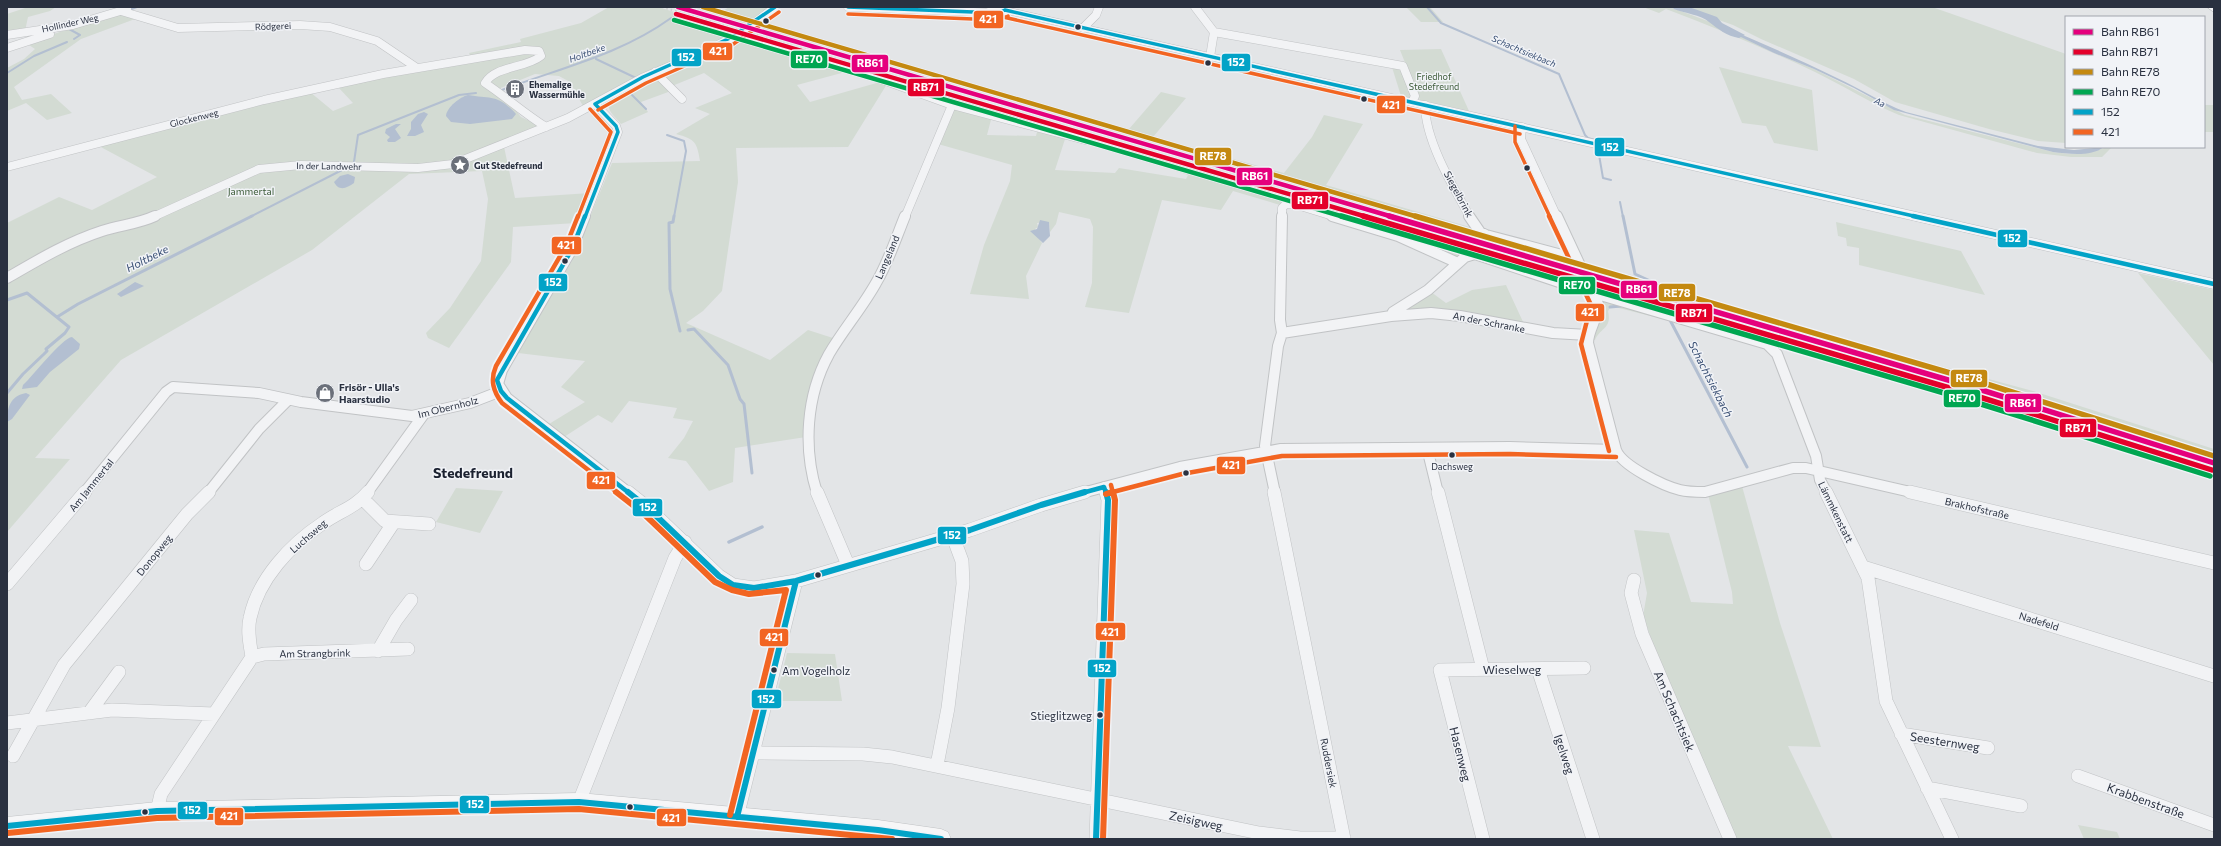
<svg xmlns="http://www.w3.org/2000/svg" width="2221" height="846" font-family="Commissioner,sans-serif">
<rect width="100%" height="100%" fill="#e3e5e7"/>
<path fill="#d3dbd3" d="M28,7H56L50,11L28,17L25,31L7,33V14Z
M609,7H658L736,31L734,35L584,108L570,82L559,76L535,74L498,89L521,117L540,126L503,142L515,198L590,193L576,223L513,227L511,262L449,348L428,338L426,333L450,308L481,261L488,199L482,171L409,174L312,250L121,360L35,458L70,459L7,532V223L59,197L92,210L157,177L97,145L310,92L333,111L353,103L338,87L471,57L469,53L521,42L520,39L581,23Z
M693,7H710L723,11L729,7H769L748,24Z
M1406,7H1430L1443,22H1421Z
M1643,7H1670L1713,23L1774,53L1814,69L1905,115L2053,152C2066,154 2079,155 2091,152C2100,150 2104,147 2112,147L2102,157H2071L2037,153L1899,115C1870,103 1844,86 1815,72C1766,49 1716,28 1666,9L1659,13Z
M1682,7H1932L2066,54V143L2038,141L1989,129L1895,102L1854,79L1761,39L1733,25Z
M118,13L135,19L81,39L14,87L22,100L51,94L72,113L47,120L26,103L7,111V68L24,59L35,49L26,43Z
M760,24L871,57L1129,129L1161,92L1186,98L1153,137L1284,173L1312,137L1324,115L1363,124L1326,185L1473,228L1474,236L1064,115L1058,111L1040,108L756,26Z
M733,40L796,52L849,71L797,85L810,102L880,82L887,84L848,147L736,148L738,182L722,291L703,311L686,323L770,360L808,330L836,339L813,379L806,437L735,448L733,482L709,491L686,461L668,458L684,438L693,421L673,418L677,408L629,401L612,423L598,415L564,437L549,424L585,402L561,387L585,361L518,353L572,261L612,163L700,161C697,142 695,139 676,134L710,114L695,108L732,93L704,73L672,86L671,91L641,102L648,112L621,124C614,115 604,109 611,98L648,78Z
M1441,49L1469,111L1420,100L1400,50Z
M826,58L1111,143L1089,139L966,107Z
M1391,64L1400,66L1412,94L1410,98L1401,96Z
M1719,67L1812,90L1818,151L1774,143L1766,126L1742,123Z
M2204,105H2214V132H2204Z
M955,108L992,116L987,135L1036,136L1038,128L1066,136L1055,170L1115,173L1119,168L1186,179L1188,175L1128,154L1132,149L1237,182L1471,250L1459,258L1418,240L1282,200L1280,205L1233,191L1221,210L1162,200L1129,313L1085,307L1092,283L1093,227L1090,219L1059,212L1056,224L1050,232L1049,222L1037,223L1038,227L1035,229L1036,235L1042,243L1026,276L1029,299L970,294L984,245L1010,181L1012,165L938,144L953,110Z
M1836,222L1961,251L1985,295L1859,265V248L1847,246L1846,238L1838,236Z
M2138,273L2214,290V365Z
M1628,274L1692,292L1693,295L1777,322L2033,391L2214,449V454L2072,409L1609,275L1626,276Z
M1506,285L1524,324L1412,312L1404,308L1431,292L1446,303L1472,290Z
M1614,297L1681,313L2214,474V478L2051,429L1856,367Z
M1604,302H1609L1741,339L1615,307H1611L1608,311C1612,329 1601,327 1595,340H1593L1602,317V305Z
M1742,486L1780,623L1821,747L1788,746L1833,839H1736L1663,671L1643,616L1647,593L1634,530L1669,533L1691,602L1733,604L1732,592L1708,494Z
M456,488L503,491L480,533L436,522Z
M787,653L835,654L842,701H775Z
M2078,825L2117,832L2120,839H2084Z"/>
<path fill="#b3bfd1" d="M1719,25C1759,42 1799,59 1837,78C1861,89 1882,103 1906,112L2038,146L2074,150L2104,147C2091,157 2069,154 2053,152L1894,110L1854,88L1814,69L1774,53L1718,26Z
M468,95C491,99 498,94 516,114L512,119L470,124L451,122L446,116C447,107 460,97 468,95Z
M424,112L428,114L421,125L424,132L415,136H407L411,129V122L418,114Z
M396,124H401L395,129L401,138L395,142H388L387,140L390,137L385,133L386,129Z
M348,174L355,177L354,183C347,188 339,192 334,182L340,176Z
M1040,220L1049,222L1050,236L1043,243L1030,231L1037,229Z
M135,282L144,286L121,297L117,294Z
M72,337L80,344L79,349L50,372L37,387L22,389L23,385C33,376 62,338 72,337Z
M26,393L30,395L12,419L7,422C7,408 10,396 26,393Z"/>
<g fill="none" stroke-linecap="round" stroke-linejoin="round">
<path stroke="#b3bfd1" stroke-width="2" d="M1427,7L1441,23L1559,74L1585,135L1588,138L1609,144
M129,10L137,7
M72,28L69,29L80,35L74,39
M596,59L636,78
M7,73L34,56L67,42
M630,87L628,91L646,109
M502,90C560,68 620,55 671,18
M667,135L684,141L686,151L674,217
M1606,151L1598,149L1603,178L1611,180
M354,162L358,135L459,95L476,93
M1620,202L1623,217
M250,217L342,170"/>
<path stroke="#b3bfd1" stroke-width="3" d="M674,216L673,222L669,223L670,289L680,331
M1623,216L1635,274L1659,285
M7,300L27,293L69,327L65,333L46,349L47,351L44,354L23,374L7,393
M1610,307L1621,306
M57,317L78,304L252,216
M1670,320L1747,467
M688,330L694,329L728,365L740,399L744,404L752,473"/>
<path stroke="#b3bfd1" stroke-width="3.5" d="M729,542L762,527"/>
<path fill="#b3bfd1" fill-rule="evenodd" d="M1672,7H1689L1717,17L1722,23L1745,35L1739,38C1727,36 1718,29 1709,22C1701,15 1684,13 1674,9Z"/>
<g stroke="#c1c3c5" stroke-width="9">
<path id="street-far2" d="M848,7L998,13L1005,10
M1195,7L1214,32L1210,57
M121,11L178,28L300,25L330,27L377,41L417,68
M1083,28L1096,15L1099,7
M1214,32L1403,66L1415,96L1412,102
M7,35L73,25L127,9
M734,36L822,58L952,105L905,217
M7,48L50,34
M655,72L682,99
M952,105L1085,140
M1425,105C1425,140 1453,187 1470,217
M1522,127L1521,139L1557,217
M7,167L264,100L383,74L525,50L539,51L541,56C525,69 496,65 485,83C506,97 525,114 546,127
M153,217L259,169L301,165L418,168L453,164L568,118L642,78L711,49L747,29L775,7
M585,217L618,132L616,126L595,104
M1282,217V208L1286,204L1297,205L1336,217"/>
</g>
<g stroke="#c1c3c5" stroke-width="12">
<path id="street-far1" d="M585,216L572,249L502,370L498,384L507,398L629,493
M1332,216L1398,236L1458,263
M1469,216L1480,232L1486,235L1577,259
M1557,216L1598,304C1598,319 1588,330 1588,343L1616,450C1622,466 1664,486 1680,490C1688,492 1697,492 1705,492L1793,468H1806L1915,493
M7,278C38,260 68,242 102,231C120,225 138,224 155,216
M1391,316L1393,312L1428,290L1465,257L1475,254L1580,289L1767,344L1777,354L1816,456L1820,480L1827,493
M1282,333L1391,316L1431,313L1460,316L1553,333L1588,335
M1427,448L1438,493
M1104,487L1106,493
M84,493L166,392L173,387L259,393L301,402L412,416L470,403L501,391
M208,493L259,429L288,400
M367,493L424,414
M817,493C803,448 806,396 829,354C843,330 862,308 876,283C888,263 896,238 905,216
M1082,493L1180,467L1281,449L1510,447L1616,450
M1275,493L1265,446L1278,346L1282,333L1280,320L1282,216"/>
</g>
<g stroke="#c1c3c5" stroke-width="14">
<path id="street" d="M628,492L648,508L719,576L733,585L754,588L796,581L970,530L1041,505L1085,492
M817,492L848,565
M1274,492L1344,839
M1438,492L1483,669
M1826,492L1868,578L1886,701L1952,839
M1910,492L2214,563
M363,499L385,521L429,524
M366,564L394,522
M1863,567L2214,676
M1634,580L1631,593L1642,634L1730,839
M7,584L85,492
M378,651L396,620L411,600
M252,657C250,644 247,631 250,618C258,579 291,544 323,523C338,512 356,507 368,492
M252,657L264,654L408,649
M1538,669L1593,839
M89,713L119,672
M7,723L112,710L214,714
M1901,734L1988,748
M754,753L863,754L892,757L1259,833L1300,838H1344
M13,756L64,665L187,514L209,492
M937,765L948,708L963,584L962,561L952,534
M2078,776L2214,825
M1927,788L2021,806
M579,802L675,558L685,542
M157,811L161,794L252,657
M737,817L796,581
M1096,839L1108,500L1106,492
M1483,839L1440,670L1584,668"/>
</g>
<g stroke="#c1c3c5" stroke-width="1">
<path id="secondary" d="M2207,7H2214V12Z
M579,793L878,820L941,829L948,832L951,839H873L579,811L157,820L7,835V817L157,802Z"/>
</g>
<g stroke="#bfc1c5" stroke-width="1">
<path id="primary" d="M984,7H1005L2214,279V289L990,10Z"/>
</g>
<use href="#street-far2" stroke="#f2f3f5" stroke-width="8"/>
<use href="#street-far1" stroke="#f2f3f5" stroke-width="10"/>
<use href="#street" stroke="#f2f3f5" stroke-width="13"/>
<use href="#secondary" fill="#f6f6f7" fill-rule="evenodd"/>
<use href="#primary" fill="#f6f6f7" fill-rule="evenodd"/>
<path stroke="#cccdcf" stroke-width="2" stroke-dasharray="1.5 3" stroke-linecap="butt" d="M662,7L1368,217"/>
<path stroke="#cccdcf" stroke-width="3" stroke-dasharray="2 3.5" stroke-linecap="butt" d="M1365,216L2214,470"/>
<g stroke="#f1f3f7" stroke-width="5.5">
<path id="bus-1-far2" d="M848,7L998,13L1005,10
M1005,10L1918,217
M595,104L643,77L728,39L775,7
M585,217L618,132L616,126L595,104"/>
</g>
<g stroke="#f1f3f7" stroke-width="8">
<path id="bus-1-far1" d="M585,216L572,249L497,380L501,391L507,398L629,493
M1913,216L2214,284
M1082,493L1104,487L1106,493"/>
</g>
<g stroke="#f1f3f7" stroke-width="9">
<path id="bus-1" d="M628,492L648,508L719,576L733,585L754,588L796,581L970,530L1041,505L1085,492
M737,817L796,581
M7,826L157,811L579,802L878,830L941,839
M1096,839L1108,500L1106,492"/>
</g>
<g stroke="#f1f3f7" stroke-width="5.5">
<path id="bus-2-far2" d="M848,14L998,20L1008,16
M1003,17L1520,134
M598,110L646,83L732,45L779,12
M1515,126V142L1550,217
M578,217L611,132L590,109"/>
</g>
<g stroke="#f1f3f7" stroke-width="8">
<path id="bus-2-far1" d="M578,216L566,246L496,366C490,380 493,391 502,403L618,493
M1549,216L1591,305L1581,344L1609,451
M1111,485L1113,493
M1109,493L1182,474L1282,456L1510,454L1616,457"/>
</g>
<g stroke="#f1f3f7" stroke-width="9">
<path id="bus-2" d="M616,492L643,513L715,582L732,590L749,594L786,590L730,815
M1106,494L1112,492
M8,833L157,818L579,809L892,839
M1103,839L1115,500L1113,492"/>
</g>
<use href="#bus-1-far2" stroke="#02a3c7" stroke-width="3.5"/>
<use href="#bus-1-far1" stroke="#02a3c7" stroke-width="4.5"/>
<use href="#bus-1" stroke="#02a3c7" stroke-width="6"/>
<use href="#bus-2-far2" stroke="#f26522" stroke-width="3.5"/>
<use href="#bus-2-far1" stroke="#f26522" stroke-width="4.5"/>
<use href="#bus-2" stroke="#f26522" stroke-width="6"/>
<g stroke="#f1f3f7" stroke-width="6">
<path id="rail-1-far1" d="M678,7L1393,217"/>
</g>
<g stroke="#f1f3f7" stroke-width="8">
<path id="rail-1" d="M1389,216L1972,387L2214,463"/>
</g>
<g stroke="#f1f3f7" stroke-width="6">
<path id="rail-2-far1" d="M676,14L1367,217"/>
</g>
<g stroke="#f1f3f7" stroke-width="8">
<path id="rail-2" d="M1363,216L1970,394L2212,470"/>
</g>
<g stroke="#f1f3f7" stroke-width="6">
<path id="rail-3-far1" d="M703,7L1418,217"/>
</g>
<g stroke="#f1f3f7" stroke-width="8">
<path id="rail-3" d="M1415,216L1974,380L2214,456"/>
</g>
<g stroke="#f1f3f7" stroke-width="6">
<path id="rail-4-far1" d="M674,20L1344,217"/>
</g>
<g stroke="#f1f3f7" stroke-width="8">
<path id="rail-4" d="M1341,216L1968,400L2210,476"/>
</g>
<use href="#rail-1-far1" stroke="#e5007d" stroke-width="4.5"/>
<use href="#rail-1" stroke="#e5007d" stroke-width="5.5"/>
<use href="#rail-2-far1" stroke="#e4002b" stroke-width="4.5"/>
<use href="#rail-2" stroke="#e4002b" stroke-width="5.5"/>
<use href="#rail-3-far1" stroke="#c48910" stroke-width="4.5"/>
<use href="#rail-3" stroke="#c48910" stroke-width="5.5"/>
<use href="#rail-4-far1" stroke="#00a651" stroke-width="4.5"/>
<use href="#rail-4" stroke="#00a651" stroke-width="5.5"/>
</g>
<defs>
<g id="building-disc" transform="scale(1)"><circle r="9.5" fill="#6b707a" stroke="#f1f3f7"/><path d="M-4-6H4V6H1V3H-1V6H-4ZM-2.5-4.3h1.7v1.8h-1.7ZM.8-4.3h1.7v1.8H.8ZM-2.5-1h1.7V.8h-1.7ZM.8-1h1.7V.8H.8Z" fill="#fff"/></g>
<g id="sight-disc" transform="scale(1)"><circle r="9.5" fill="#6b707a" stroke="#f1f3f7"/><path d="M0-6L1.8-2.2L6-1.7L2.9 1.2L3.7 5.4L0 3.3L-3.7 5.4L-2.9 1.2L-6-1.7L-1.8-2.2Z" fill="#fff"/></g>
<g id="shop-disc" transform="scale(1)"><circle r="9.5" fill="#6b707a" stroke="#f1f3f7"/><path d="M-5-2.5h2.3a2.7 3.5 0 0 1 5.4 0H5L5.5 6h-11ZM-1.5-2.5h3a1.5 2.3 0 0 0-3 0Z" fill="#fff"/></g>
</defs>
<g fill-rule="evenodd">
<use href="#building-disc" x="515" y="89"/>
<use href="#sight-disc" x="460" y="165"/>
<use href="#shop-disc" x="325" y="393"/>
</g>
<g fill="#2a3140" stroke="#f1f3f7" stroke-width="1.5">
<circle cx="766" cy="21" r="3.5"/>
<circle cx="1078" cy="27" r="3.5"/>
<circle cx="1208" cy="63" r="3.5"/>
<circle cx="1364" cy="99" r="3.5"/>
<circle cx="1527" cy="168" r="3.5"/>
<circle cx="565" cy="261" r="3.5"/>
<circle cx="1452" cy="455" r="3.5"/>
<circle cx="1186" cy="473" r="3.5"/>
<circle cx="818" cy="575" r="3.5"/>
<circle cx="774" cy="670" r="3.5"/>
<circle cx="1100" cy="715" r="3.5"/>
<circle cx="630" cy="807" r="3.5"/>
<circle cx="145" cy="812" r="3.5"/>
</g>
<g text-anchor="middle" dominant-baseline="central" stroke-width="3" stroke-linejoin="round" paint-order="stroke">
<g font-size="9" fill="#2a3140" stroke="#f1f3f7">
<text transform="translate(70 23) rotate(-12)">Hollinder Weg</text>
<text transform="translate(273 26) rotate(-2)">Rödgerei</text>
<text transform="translate(194 118) rotate(-14)">Glockenweg</text>
<text transform="translate(329 166) rotate(1)">In der Landwehr</text>
</g>
<g font-size="9" font-style="italic" fill="#374d72" stroke="#f1f3f7">
<text transform="translate(1524 51) rotate(23)">Schachtsiekbach</text>
<text transform="translate(587 53) rotate(-20)">Holtbeke</text>
<text transform="translate(1880 102) rotate(26)">Aa</text>
</g>
<g font-size="9" fill="#3c5b38" stroke="#f1f3f7">
<text x="1434" y="76">Friedhof<tspan x="1434" dy="10">Stedefreund</tspan></text>
</g>
<g font-size="9" font-weight="bold" fill="#2a3140" stroke="#f1f3f7" text-anchor="start">
<text x="529" y="84">Ehemalige<tspan x="529" dy="10">Wassermühle</tspan></text>
<text x="474" y="165">Gut Stedefreund</text>
</g>
<g font-size="9" fill="#2a3140" stroke="#f1f3f7">
<text x="1452" y="466">Dachsweg</text>
</g>
<g font-size="10" fill="#3c5b38" stroke="#f1f3f7">
<text x="251" y="191">Jammertal</text>
</g>
<g font-size="10" fill="#2a3140" stroke="#f1f3f7">
<text transform="translate(1459 194) rotate(62)">Siegelbrink</text>
<text transform="translate(887 257) rotate(-67)">Langeland</text>
<text transform="translate(1489 322) rotate(11)">An der Schranke</text>
<text transform="translate(448 407) rotate(-14)">Im Obernholz</text>
<text transform="translate(91 485) rotate(-51)">Am Jammertal</text>
<text transform="translate(1977 508) rotate(13)">Brakhofstraße</text>
<text transform="translate(1836 512) rotate(64)">Lämmkenstatt</text>
<text transform="translate(308 536) rotate(-41)">Luchsweg</text>
<text transform="translate(154 555) rotate(-51)">Donopweg</text>
<text transform="translate(2039 621) rotate(17)">Nadefeld</text>
<text transform="translate(315 653) rotate(-1)">Am Strangbrink</text>
<text transform="translate(1329 763) rotate(79)">Ruddersiek</text>
</g>
<g font-size="10" font-weight="bold" fill="#2a3140" stroke="#f1f3f7" text-anchor="start">
<text x="339" y="387">Frisör - Ulla's<tspan x="339" dy="12">Haarstudio</tspan></text>
</g>
<g font-size="11" font-style="italic" fill="#374d72" stroke="#f1f3f7">
<text transform="translate(147 258) rotate(-27)">Holtbeke</text>
<text transform="translate(1711 379) rotate(63)">Schachtsiekbach</text>
</g>
<g font-size="11" fill="#2a3140" stroke="#f1f3f7" text-anchor="start">
<text x="782" y="670">Am Vogelholz</text>
<text x="1092" y="715" text-anchor="end">Stieglitzweg</text>
</g>
<g font-size="12" fill="#2a3140" stroke="#f1f3f7">
<text x="1512" y="669">Wieselweg</text>
<text transform="translate(1675 711) rotate(67)">Am Schachtsiek</text>
<text transform="translate(1945 741) rotate(9)">Seesternweg</text>
<text transform="translate(1461 754) rotate(76)">Hasenweg</text>
<text transform="translate(1565 754) rotate(72)">Igelweg</text>
<text transform="translate(2146 800) rotate(20)">Krabbenstraße</text>
<text transform="translate(1196 820) rotate(12)">Zeisigweg</text>
</g>
<g font-size="14" font-weight="bold" fill="#1c2231" stroke="#f1f3f7">
<text x="473" y="472">Stedefreund</text>
</g>
</g>
<g stroke="#f1f3f7" stroke-width="1.5">
<rect x="973" y="10" width="31" height="19" rx="4" fill="#f26522"/>
<rect x="702" y="42" width="31" height="19" rx="4" fill="#f26522"/>
<rect x="671" y="48" width="31" height="19" rx="4" fill="#02a3c7"/>
<rect x="790" y="50" width="38" height="19" rx="4" fill="#00a651"/>
<rect x="1221" y="53" width="30" height="19" rx="4" fill="#02a3c7"/>
<rect x="851" y="54" width="38" height="19" rx="4" fill="#e5007d"/>
<rect x="907" y="78" width="38" height="19" rx="4" fill="#e4002b"/>
<rect x="1376" y="95" width="30" height="19" rx="4" fill="#f26522"/>
<rect x="1594" y="137" width="31" height="20" rx="4" fill="#02a3c7"/>
<rect x="1194" y="147" width="38" height="19" rx="4" fill="#c48910"/>
<rect x="1236" y="167" width="37" height="19" rx="4" fill="#e5007d"/>
<rect x="1291" y="191" width="38" height="19" rx="4" fill="#e4002b"/>
<rect x="1997" y="229" width="31" height="19" rx="4" fill="#02a3c7"/>
<rect x="551" y="236" width="31" height="19" rx="4" fill="#f26522"/>
<rect x="538" y="273" width="30" height="19" rx="4" fill="#02a3c7"/>
<rect x="1558" y="276" width="38" height="19" rx="4" fill="#00a651"/>
<rect x="1620" y="280" width="38" height="19" rx="4" fill="#e5007d"/>
<rect x="1658" y="283" width="38" height="19" rx="4" fill="#c48910"/>
<rect x="1575" y="303" width="30" height="19" rx="4" fill="#f26522"/>
<rect x="1675" y="303" width="38" height="20" rx="4" fill="#e4002b"/>
<rect x="1950" y="369" width="38" height="19" rx="4" fill="#c48910"/>
<rect x="1943" y="389" width="38" height="19" rx="4" fill="#00a651"/>
<rect x="2004" y="393" width="38" height="20" rx="4" fill="#e5007d"/>
<rect x="2059" y="418" width="38" height="20" rx="4" fill="#e4002b"/>
<rect x="1216" y="456" width="30" height="19" rx="4" fill="#f26522"/>
<rect x="586" y="471" width="30" height="19" rx="4" fill="#f26522"/>
<rect x="632" y="498" width="31" height="19" rx="4" fill="#02a3c7"/>
<rect x="937" y="526" width="30" height="19" rx="4" fill="#02a3c7"/>
<rect x="1095" y="622" width="31" height="19" rx="4" fill="#f26522"/>
<rect x="759" y="628" width="30" height="19" rx="4" fill="#f26522"/>
<rect x="1087" y="659" width="30" height="19" rx="4" fill="#02a3c7"/>
<rect x="751" y="689" width="31" height="20" rx="4" fill="#02a3c7"/>
<rect x="459" y="795" width="31" height="19" rx="4" fill="#02a3c7"/>
<rect x="177" y="801" width="31" height="19" rx="4" fill="#02a3c7"/>
<rect x="214" y="807" width="30" height="19" rx="4" fill="#f26522"/>
<rect x="656" y="808" width="31" height="19" rx="4" fill="#f26522"/>
</g>
<g font-size="11" text-anchor="middle" font-weight="bold" fill="#fff">
<text x="988" y="23">421</text>
<text x="718" y="55">421</text>
<text x="686" y="61">152</text>
<text x="809" y="63">RE70</text>
<text x="1236" y="66">152</text>
<text x="870" y="67">RB61</text>
<text x="926" y="91">RB71</text>
<text x="1391" y="109">421</text>
<text x="1610" y="151">152</text>
<text x="1213" y="160">RE78</text>
<text x="1255" y="180">RB61</text>
<text x="1310" y="204">RB71</text>
<text x="2012" y="242">152</text>
<text x="566" y="249">421</text>
<text x="553" y="286">152</text>
<text x="1577" y="289">RE70</text>
<text x="1639" y="293">RB61</text>
<text x="1677" y="297">RE78</text>
<text x="1590" y="316">421</text>
<text x="1694" y="317">RB71</text>
<text x="1969" y="382">RE78</text>
<text x="1962" y="402">RE70</text>
<text x="2023" y="407">RB61</text>
<text x="2078" y="432">RB71</text>
<text x="1231" y="469">421</text>
<text x="601" y="484">421</text>
<text x="648" y="511">152</text>
<text x="952" y="539">152</text>
<text x="1110" y="636">421</text>
<text x="774" y="641">421</text>
<text x="1102" y="672">152</text>
<text x="766" y="703">152</text>
<text x="475" y="808">152</text>
<text x="192" y="814">152</text>
<text x="229" y="820">421</text>
<text x="671" y="822">421</text>
</g>
<rect width="2221" height="846" fill="none" stroke="#2a3140" stroke-width="16"/>
<rect x="2065" y="16" width="140" height="132" fill="#f1f3f7" stroke="#a1a5ae"/>
<rect x="2073" y="29" width="20" height="6" fill="#e5007d" stroke="#a1a5ae"/>
<text x="2101" y="36" font-size="12" fill="#2a3140">Bahn RB61</text>
<rect x="2073" y="49" width="20" height="6" fill="#e4002b" stroke="#a1a5ae"/>
<text x="2101" y="56" font-size="12" fill="#2a3140">Bahn RB71</text>
<rect x="2073" y="69" width="20" height="6" fill="#c48910" stroke="#a1a5ae"/>
<text x="2101" y="76" font-size="12" fill="#2a3140">Bahn RE78</text>
<rect x="2073" y="89" width="20" height="6" fill="#00a651" stroke="#a1a5ae"/>
<text x="2101" y="96" font-size="12" fill="#2a3140">Bahn RE70</text>
<rect x="2073" y="109" width="20" height="6" fill="#02a3c7" stroke="#a1a5ae"/>
<text x="2101" y="116" font-size="12" fill="#2a3140">152</text>
<rect x="2073" y="129" width="20" height="6" fill="#f26522" stroke="#a1a5ae"/>
<text x="2101" y="136" font-size="12" fill="#2a3140">421</text>
</svg>
